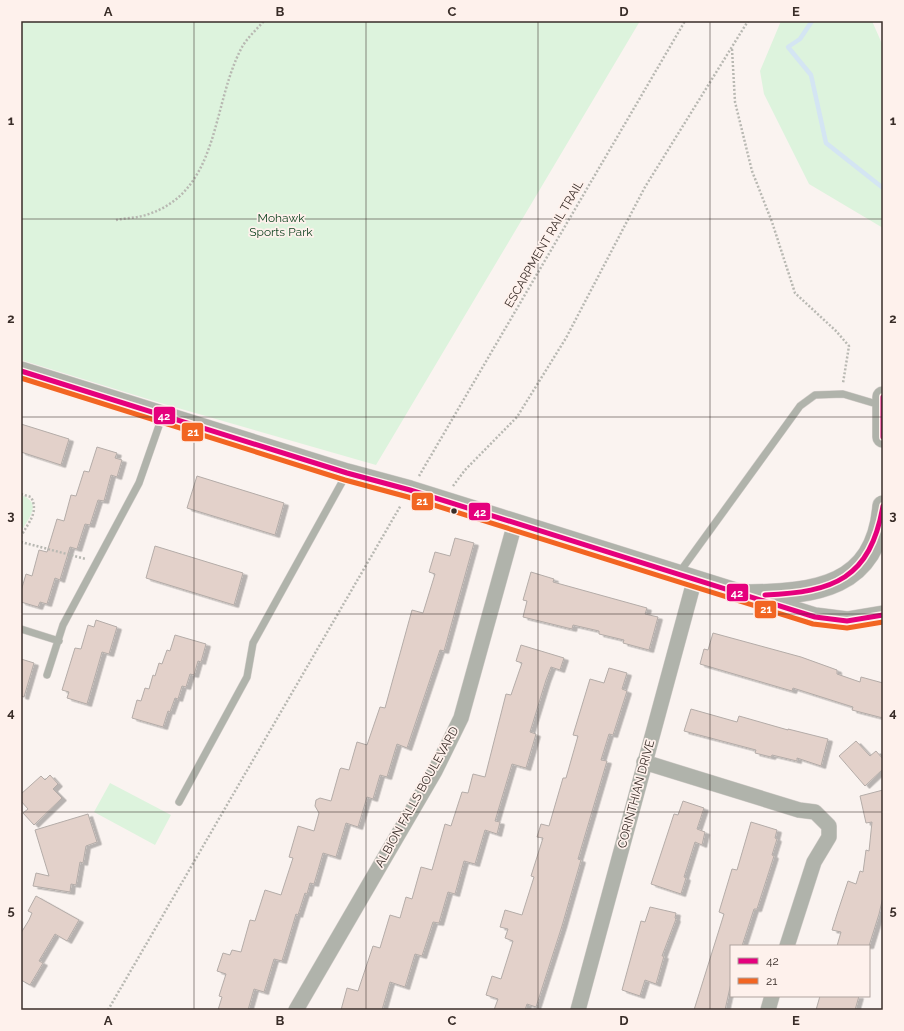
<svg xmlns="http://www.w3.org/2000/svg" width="904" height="1031" font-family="Raleway,sans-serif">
<defs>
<filter id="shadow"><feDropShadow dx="4.5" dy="2.5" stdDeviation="0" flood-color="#0004"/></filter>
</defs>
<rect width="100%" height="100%" fill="#faf3f0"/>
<path fill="#ddf3dd" d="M21,21H640L376,465L164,404L21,360Z
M781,21H872L883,46V228L809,184L764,94L760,71Z
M21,495C43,503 29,517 21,532Z
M110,783L171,815L155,845L94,812Z"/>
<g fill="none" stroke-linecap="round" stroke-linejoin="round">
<path stroke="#d4e5f3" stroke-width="4.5" d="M812,21L800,39L788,47L811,75L826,143L883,188"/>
</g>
<path fill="#e3d1ca" stroke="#b4aca8" filter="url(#shadow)" d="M21,424L69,439L61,465L21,452Z
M97,447L117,453L115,458L122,460L117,477L111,475L104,501L98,500L90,525L85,524L77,549L70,547L60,580L55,578L47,604L40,602L38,607L21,602V591L26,574L32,576L39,550L47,552L57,519L64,521L71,495L76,496L84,471L89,472Z
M197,476L284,503L275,535L187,508Z
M455,538L474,543L444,651L440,650L407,748L397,744L387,777L380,775L373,799L367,797L358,827L346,823L336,857L323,853L314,884L310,883L307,894L305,893L298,915L296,914L282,961L274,959L264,992L254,989L248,1010H218L222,997L219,996L226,974L217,971L223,953L230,955L232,950L241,952L250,920L255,921L265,890L281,895L293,858L289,857L298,826L314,831L319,813L315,806L316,800L320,798L331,801L340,769L341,768L349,770L357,742L367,745L380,707L385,708L412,610L423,613L435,574L429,572L435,552L450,556Z
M155,546L243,573L234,605L146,578Z
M531,572L554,579L553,582L647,608L645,614L658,617L649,650L623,643L624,640L599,634V631L573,625L572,629L523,617L527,601L523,600Z
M96,620L117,627L109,654L102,652L87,704L67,698L69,692L62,690L75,648L81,649L88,625L94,627Z
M713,633L801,657L837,670V674L860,682L861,677L883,683V718L852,710L853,707L793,688L792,691L700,664L704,649L708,650Z
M175,635L206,644L201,662L198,661L194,675L190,674L186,687L182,686L178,699L175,698L170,712L168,711L163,727L132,718L137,700L141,701L145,688L149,689L153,675L155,676L159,663L162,664L167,650L170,651Z
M521,645L564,658L560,670L551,667L546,680L530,732L536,734L526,768L512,764L495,821L500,822L497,834L485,830L475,864L464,861L455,894L448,892L439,923L433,922L422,956L415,954L405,987L390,982L382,1010H341L347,988L358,991L373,946L380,948L390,915L400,918L406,897L412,899L421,867L432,870L445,824L451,826L462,792L468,793L473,774L485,777L506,694L511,695L522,663L516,661Z
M21,659L34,663L24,697L21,696Z
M609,668L627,673L622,689L627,691L613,735L609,734L601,760L607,761L578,859L581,860L562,926L536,1007L527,1004L525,1010H494L498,999L486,995L492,976L501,979L513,941L505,938L508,929L500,927L505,910L522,915L534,877L531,876L543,838L537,837L541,824L549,826L563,778H566L578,736L573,735L590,679L604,683Z
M691,709L737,722L739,716L788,730V729L828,739L821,766L797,758V761L772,755L771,757L755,753L756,750L684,731Z
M856,741L870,756L876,751L883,759V769L865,786L839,756Z
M50,775L58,784L53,789L62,798L34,825L23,813L28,809L21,801V794L41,776L45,780Z
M883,790V897L879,914L869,946H837L841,932L832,930L837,914L848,881L856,884L860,871L863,872L866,850L869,851L872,822L866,823L860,796Z
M683,801L704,808L697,829L705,832L702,845L695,842L684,877L686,878L681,894L651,884L674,814L678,815Z
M88,814L97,842L86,846L83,863L80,862L76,885L71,884L70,892L33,886L36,873L49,876L35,830Z
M751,822L777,830L775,838L777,839L772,855L774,856L757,909H754L742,946H731V983L725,1010H694L724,914L719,912L732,869L737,870Z
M36,896L79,920L67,941L55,934L39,961L43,963L30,985L21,980V933L29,920L32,913L28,911Z
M650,907L676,913L675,918L676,919L662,956H664L656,984L645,980L640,996L622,990L641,921L645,922Z
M820,996H859L855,1010H816Z"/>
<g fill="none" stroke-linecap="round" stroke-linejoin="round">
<g stroke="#d6d0cd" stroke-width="8">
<path id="service" d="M679,573L800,406L815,395L843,394L880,405
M21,629L59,641
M47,675L63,625L139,483L162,417
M179,802L247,677L253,643L346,475"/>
</g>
<g stroke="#d6d0cd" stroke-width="16">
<path id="minor" d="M644,762L799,810L815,812L829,826V837L814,862L787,946
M296,1010L435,771L461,718L515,523
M578,1010L695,578
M768,1010L772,996"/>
</g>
<g stroke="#d6d0cd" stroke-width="20">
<path id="tertiary" d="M21,371L347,473L410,490L815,617L847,621L883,615"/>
</g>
<g stroke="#d6d0cd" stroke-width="22">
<path id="secondary" d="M883,397V437
M747,595C815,594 876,588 883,506"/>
</g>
<path stroke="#b8b8b2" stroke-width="2.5" stroke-dasharray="2 2" stroke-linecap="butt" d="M732,49L735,102L752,171L772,222L795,293L836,331L849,346L843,383
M116,220C125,218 136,218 146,215C220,192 211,107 241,49C246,39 256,30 264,21
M419,476L685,21
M453,486L465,470L517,417L566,338L645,187L748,21
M21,494L31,497C39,512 29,522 21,536
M21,542L86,559
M108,1010L401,505"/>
<use href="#service" stroke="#b0b3ab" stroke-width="7"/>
<use href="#minor" stroke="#b0b3ab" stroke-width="15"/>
<use href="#tertiary" stroke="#b0b3ab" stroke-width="19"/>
<use href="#secondary" stroke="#afb2aa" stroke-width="21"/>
<g stroke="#fef1ec" stroke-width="8">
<path id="bus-1" d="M21,371L347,473L410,490L815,617L847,621L883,615
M883,397V437
M765,595C834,592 870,579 883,506"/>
</g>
<g stroke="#fef1ec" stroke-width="8">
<path id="bus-2" d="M21,378L345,480L408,497L813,624L847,628L883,622"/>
</g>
<use href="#bus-1" stroke="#e5007d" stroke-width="5"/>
<use href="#bus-2" stroke="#f26522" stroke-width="5"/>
</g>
<path fill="none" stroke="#392d28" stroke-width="1" stroke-opacity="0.55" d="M194,21V1010M366,21V1010M538,21V1010M710,21V1010M21,219H883M21,417H883M21,614H883M21,812H883"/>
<circle fill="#392d28" stroke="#fef1ec" stroke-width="1.5" cx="454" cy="511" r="3.5"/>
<g text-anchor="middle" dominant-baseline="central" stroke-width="3.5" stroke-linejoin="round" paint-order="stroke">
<g font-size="12" fill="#124522" stroke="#fef1ec">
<text x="281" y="218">Mohawk<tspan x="281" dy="14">Sports Park</tspan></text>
</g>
<g font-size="12" fill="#392d28" stroke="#fef1ec">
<text transform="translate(544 244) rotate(-60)">ESCARPMENT RAIL TRAIL</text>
<text transform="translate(636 794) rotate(-75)">CORINTHIAN DRIVE</text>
<text transform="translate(417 797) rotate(-61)">ALBION FALLS BOULEVARD</text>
</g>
</g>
<g stroke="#fef1ec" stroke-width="1.5">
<rect x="153" y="406" width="23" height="19" rx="4" fill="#e5007d"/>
<rect x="181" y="422" width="23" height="20" rx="4" fill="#f26522"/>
<rect x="411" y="492" width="23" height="19" rx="4" fill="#f26522"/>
<rect x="468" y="502" width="23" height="19" rx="4" fill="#e5007d"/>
<rect x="726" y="583" width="23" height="19" rx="4" fill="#e5007d"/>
<rect x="754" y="600" width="23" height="19" rx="4" fill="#f26522"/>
</g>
<g font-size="11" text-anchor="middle" font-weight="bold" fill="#fff">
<text x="164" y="420">42</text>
<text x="193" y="436">21</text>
<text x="422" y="505">21</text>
<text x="480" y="516">42</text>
<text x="737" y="597">42</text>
<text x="766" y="613">21</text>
</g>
<rect width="904" height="1031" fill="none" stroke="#fef1ec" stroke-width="44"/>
<rect x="730" y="945" width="140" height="52" fill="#fef1ec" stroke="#afa39e"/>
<rect x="738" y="958" width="20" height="6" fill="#e5007d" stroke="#afa39e"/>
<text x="766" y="965" font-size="12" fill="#392d28">42</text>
<rect x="738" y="978" width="20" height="6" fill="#f26522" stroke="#afa39e"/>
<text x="766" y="985" font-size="12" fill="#392d28">21</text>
<rect x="22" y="22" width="860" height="987" fill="none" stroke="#392d28" stroke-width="1.5"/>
<g font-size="13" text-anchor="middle" font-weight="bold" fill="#392d28">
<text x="108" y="16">A</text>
<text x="280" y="16">B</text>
<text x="452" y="16">C</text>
<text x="624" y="16">D</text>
<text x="796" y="16">E</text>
<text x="11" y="125">1</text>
<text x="893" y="125">1</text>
<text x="11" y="323">2</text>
<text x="893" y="323">2</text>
<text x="11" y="520">3</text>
<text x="893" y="520">3</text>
<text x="11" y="717">4</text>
<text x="893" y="717">4</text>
<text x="11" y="915">5</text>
<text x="893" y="915">5</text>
<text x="108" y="1025">A</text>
<text x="280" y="1025">B</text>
<text x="452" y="1025">C</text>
<text x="624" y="1025">D</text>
<text x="796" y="1025">E</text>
</g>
</svg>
